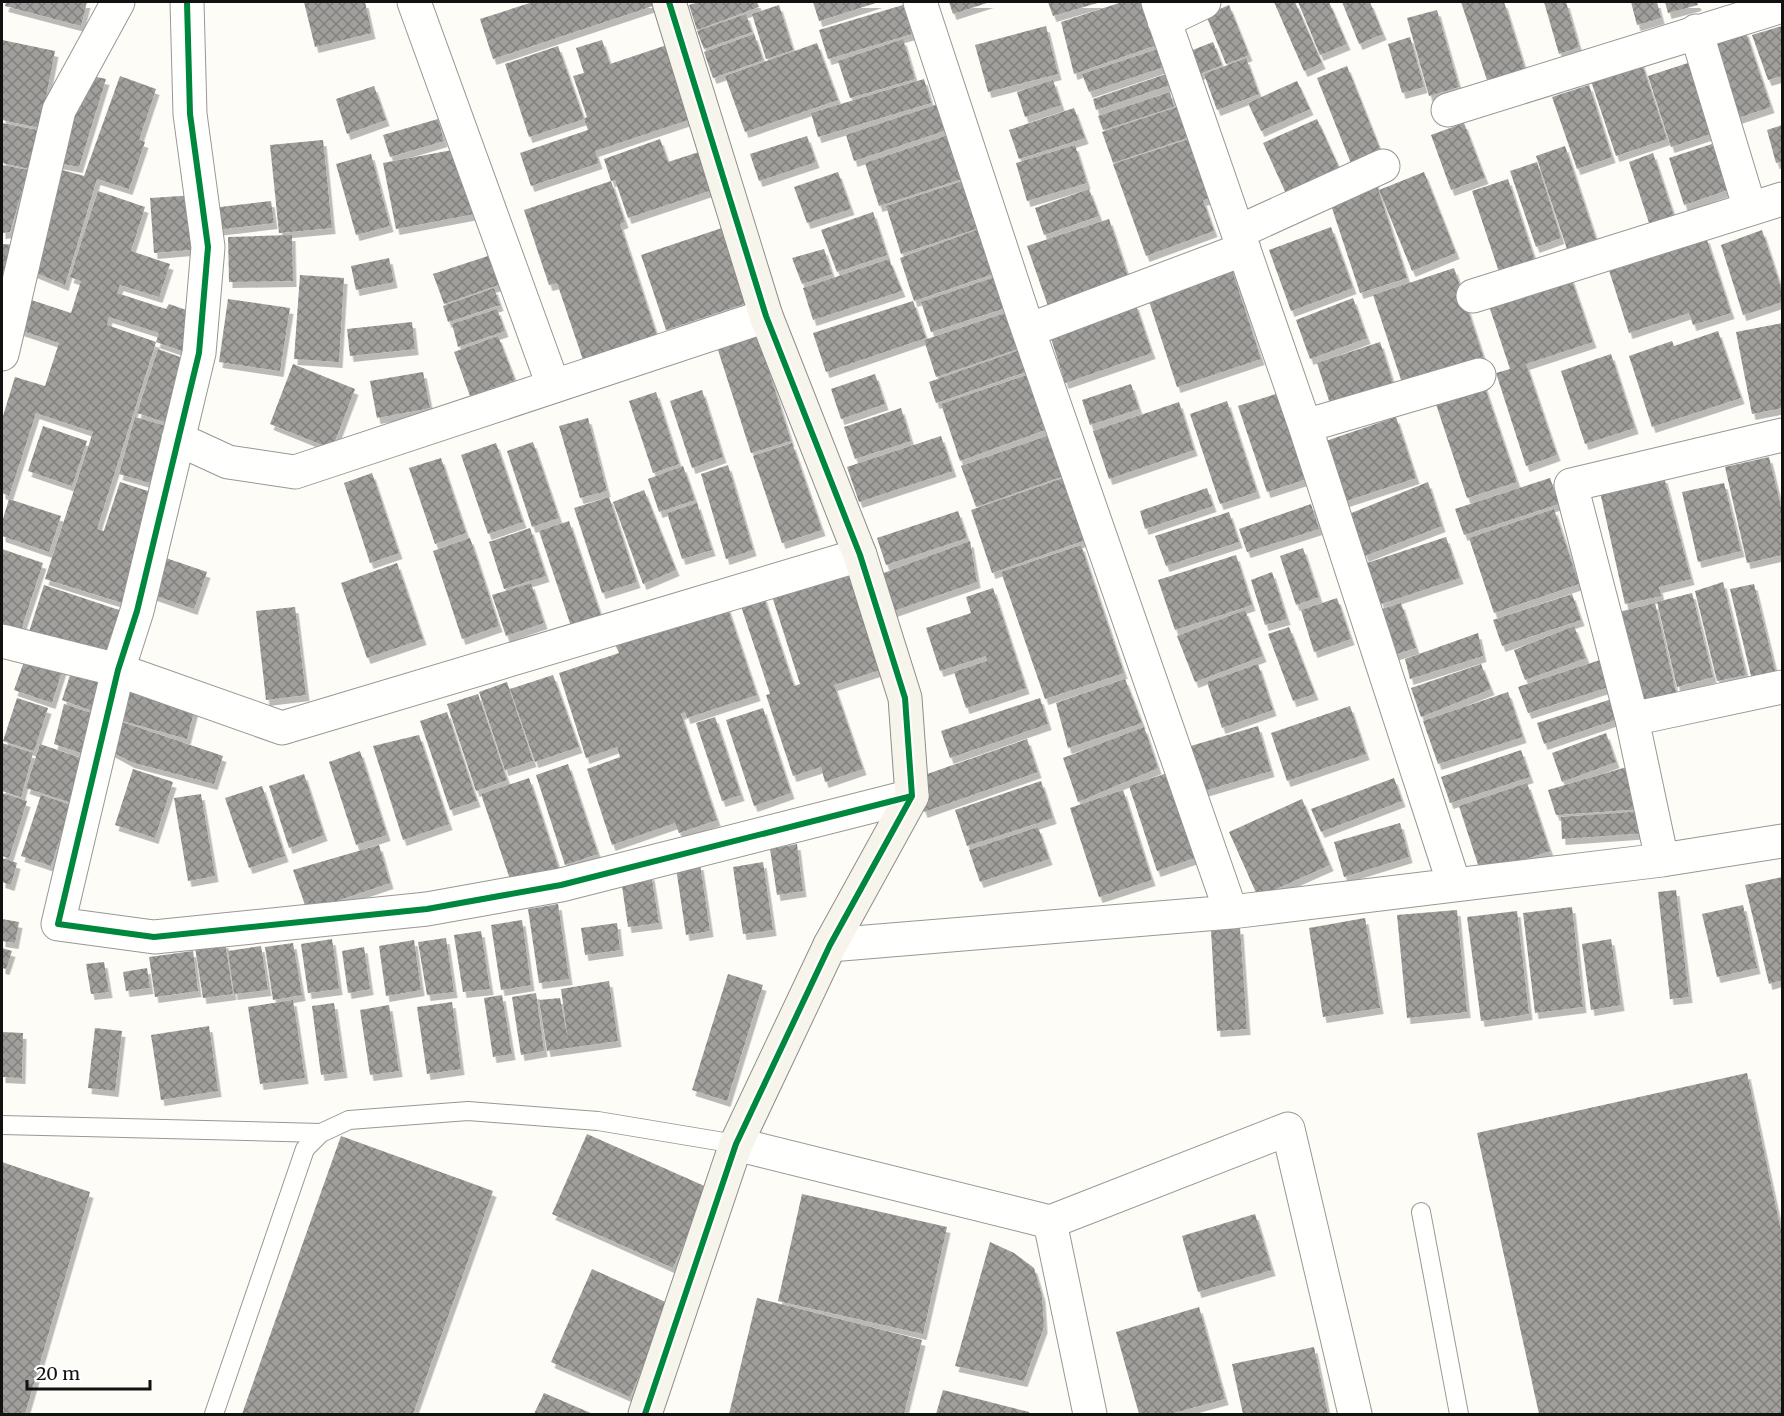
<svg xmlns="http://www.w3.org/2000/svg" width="1784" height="1416" font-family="Merriweather,serif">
<defs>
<pattern id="building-cross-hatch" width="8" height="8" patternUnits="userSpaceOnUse" patternTransform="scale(1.5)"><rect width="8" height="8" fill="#a19f9c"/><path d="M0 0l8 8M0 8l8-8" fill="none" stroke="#82807e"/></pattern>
<filter id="shadow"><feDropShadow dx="3.5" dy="6" stdDeviation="0" flood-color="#0004"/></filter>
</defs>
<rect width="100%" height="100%" fill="#fdfcf7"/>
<path fill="url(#building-cross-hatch)" filter="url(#shadow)" d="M6,2H87L81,26L5,6Z
M304,2H365L372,33L315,47Z
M533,2H652L653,6L493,59L480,19Z
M699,2H757L759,7L697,30L689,5Z
M813,2H879L819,21Z
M949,2H990L953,14Z
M1048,2H1101L1053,16Z
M1122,2H1143L1157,45L1074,74L1061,22Z
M1274,2H1295L1322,63L1304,71Z
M1298,2H1329L1347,44L1320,55Z
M1342,2H1370L1383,34L1359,44Z
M1461,2H1504L1526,72L1488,83Z
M1544,2H1566L1579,47L1559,54Z
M1631,2H1657L1661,18L1637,25Z
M1665,2H1697L1698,5L1668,13Z
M779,5L793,50L766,59L752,14Z
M903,5L912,34L828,59L819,30Z
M1229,5L1249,55L1226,64L1206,15Z
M1437,10L1459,87L1429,96L1407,18Z
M746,14L752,32L704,49L697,31Z
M1046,26L1058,74L988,92L975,45Z
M1782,26V76L1768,80L1752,35Z
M1745,30L1771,107L1732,120L1706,42Z
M754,34L763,60L713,78L704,52Z
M1410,37L1424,87L1402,93L1388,44Z
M903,39L915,79L850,98L838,61Z
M2,40L55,51L40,128L2,120Z
M602,40L610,64L667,45L691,119L595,151L599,163L531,186L520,153L588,130L584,119L529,137L505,64L558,46L584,119L587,117L573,76L584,73L576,48Z
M1213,42L1222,65L1190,78L1180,55Z
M817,43L838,100L745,132L725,76Z
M1158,49L1164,67L1089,92L1082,74Z
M1246,58L1259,94L1217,110L1204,74Z
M1640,58L1667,139L1616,156L1589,75Z
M1691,62L1714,133L1671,147L1648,76Z
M1347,66L1382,154L1352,166L1317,78Z
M83,74L106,79L79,167L53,162Z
M1166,74L1170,85L1096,110L1093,99Z
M120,76L156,89L139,140L145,142L129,189L97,179L65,285L31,271L52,167L84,176Z
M924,79L931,103L818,137L811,113Z
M1053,80L1061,105L1025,117L1017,92Z
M1297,81L1310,109L1261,131L1248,103Z
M1589,85L1612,157L1577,169L1552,97Z
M374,86L386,120L347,134L336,99Z
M1170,92L1174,107L1103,130L1098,116Z
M944,102L953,128L854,161L846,135Z
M1177,107L1187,138L1113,163L1102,132Z
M1074,108L1085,138L1019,159L1009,130Z
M438,119L444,141L390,157L383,135Z
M1317,119L1342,174L1288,198L1263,143Z
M2,123L42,131L35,170L2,163Z
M1464,123L1485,178L1451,190L1431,135Z
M1782,125V162L1776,163L1767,130Z
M954,133L968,177L879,206L865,163Z
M807,136L816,162L759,181L750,154Z
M660,139L668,162L702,151L715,189L628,218L615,180L611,181L604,159Z
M1189,139L1209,198L1203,200L1214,231L1146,256L1113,164Z
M323,140L332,228L279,233L270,145Z
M1712,144L1728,190L1684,205L1669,158Z
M1075,145L1087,183L1027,201L1016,163Z
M1565,146L1596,239L1567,249L1536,156Z
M463,148L480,213L396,229L383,163Z
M1653,153L1677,225L1652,232L1629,162Z
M371,154L390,226L356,235L336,164Z
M1537,162L1561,238L1536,247L1510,171Z
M2,165L28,170L10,232L2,233Z
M838,172L851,209L807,223L794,187Z
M1424,172L1456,253L1412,271L1379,190Z
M969,179L985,226L901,254L886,206Z
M1508,179L1535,260L1502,281L1472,191Z
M1375,180L1407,278L1360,293L1328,196Z
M611,181L625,222L620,224L658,339L584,363L557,283L549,285L524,210Z
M1089,189L1099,216L1044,235L1035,208Z
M98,191L145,207L131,251L170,264L159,297L120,285L117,293L166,309L169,304L198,314L185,352L156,342L159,333L109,317L107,325L156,342L97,529L104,531L86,585L120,482L157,494L132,606L45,579L93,432L36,413L9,496L2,493V419L15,377L45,386L59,343L5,325L16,295L71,313L81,281L70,277Z
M197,195L200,249L154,253L150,198Z
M271,201L274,223L215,230L212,208Z
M873,212L887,255L837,272L821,230Z
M1109,219L1129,279L1048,306L1027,246Z
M987,226L1002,271L914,301L900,258Z
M1331,227L1353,288L1291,311L1269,250Z
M722,228L747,303L666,330L641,255Z
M1762,230L1782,291V302L1743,315L1721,245Z
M292,235L293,281L229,282L228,237Z
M1706,237L1731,313L1693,325L1689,313L1629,333L1606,261Z
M2,244L15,245L6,272L2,271Z
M824,249L832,274L802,284L792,258Z
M491,255L501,284L444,304L433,274Z
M389,258L394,282L356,290L351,266Z
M889,259L902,291L813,320L803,288Z
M1230,264L1261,359L1177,387L1146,292Z
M1454,268L1486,365L1405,392L1373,295Z
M300,275L344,278L339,362L294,359Z
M1001,275L1012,306L931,332L921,302Z
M1570,275L1593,342L1526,364L1557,455L1526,466L1496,373L1510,369L1487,300Z
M494,288L500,305L448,322L443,306Z
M1353,298L1367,338L1310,359L1296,320Z
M228,299L290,308L280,371L219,362Z
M913,301L926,338L826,372L813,333Z
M1135,303L1152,353L1065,383L1049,332Z
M497,309L505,331L458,347L452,324Z
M1017,309L1030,345L936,377L924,340Z
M412,322L415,349L350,356L347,329Z
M1782,323V408L1752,414L1736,332Z
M1718,331L1741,398L1652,427L1629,356L1672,341L1674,346Z
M757,334L791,441L751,453L717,347Z
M498,336L515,380L470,396L454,352Z
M1380,342L1395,389L1332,410L1317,363Z
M1025,348L1034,369L936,403L929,382Z
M158,349L191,361L170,424L137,413Z
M1611,354L1635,428L1585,444L1561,371Z
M293,364L355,389L332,449L270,424Z
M1042,370L1056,426L960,461L941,404Z
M423,372L430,408L377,418L370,381Z
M875,374L885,404L841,419L831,389Z
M1482,379L1517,482L1467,498L1433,395Z
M1131,384L1139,409L1090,425L1082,400Z
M702,390L723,457L692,468L670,401Z
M656,392L679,464L653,473L629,401Z
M1279,393L1307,479L1267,492L1238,406Z
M1227,401L1257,492L1220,504L1190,414Z
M1179,402L1194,450L1109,479L1093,431Z
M901,408L911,441L855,459L844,427Z
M135,417L173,428L157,485L119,474Z
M1396,417L1416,478L1340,503L1320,443Z
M588,418L607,491L580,498L559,426Z
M43,426L87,441L72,486L28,471Z
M1058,432L1072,473L976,507L961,466Z
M941,436L953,471L859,502L847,467Z
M533,442L559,518L532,527L507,451Z
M496,443L523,522L488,534L461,455Z
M792,443L822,530L782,543L753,456Z
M1769,457L1782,511V555L1747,563L1725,467Z
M441,458L466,533L435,544L409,468Z
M728,465L753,550L726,559L701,474Z
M683,466L695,500L659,512L648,479Z
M372,473L399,553L370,563L344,483Z
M1072,475L1094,537L992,573L971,510Z
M1664,477L1691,579L1659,587L1661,596L1625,604L1600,492Z
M1550,478L1559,504L1464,535L1455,509Z
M1428,482L1442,526L1365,556L1349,514Z
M1724,483L1741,551L1698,562L1682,492Z
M1207,488L1213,506L1145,529L1140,511Z
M644,490L676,570L643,584L613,502Z
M609,497L637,582L602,593L574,508Z
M9,499L61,516L49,552L2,536V522Z
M697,503L712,550L682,559L667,513Z
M1311,504L1319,529L1247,552L1239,529Z
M1554,509L1579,584L1494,613L1469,538Z
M958,511L967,538L886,565L877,538Z
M1229,512L1239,542L1166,566L1155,536Z
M569,521L601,616L571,626L539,531Z
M530,528L546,576L504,589L489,542Z
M1446,537L1460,578L1381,604L1367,563Z
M470,538L499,626L462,639L433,551Z
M970,541L977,582L885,614L873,577Z
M1081,545L1124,673L1045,699L1001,572Z
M1303,548L1319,597L1296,605L1280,556Z
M2,549L43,563L20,633L2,627Z
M1236,555L1252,605L1175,630L1158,580Z
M160,556L207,572L194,609L148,593Z
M397,563L423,639L367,658L341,583Z
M849,567L883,669L834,685L863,769L825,782L821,767L793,776L766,695L770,694L740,603L763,595L794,686L800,684L771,593Z
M1272,572L1287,619L1265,625L1251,580Z
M1723,582L1746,675L1717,681L1695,591Z
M531,583L544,623L506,636L492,595Z
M1754,584L1776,674L1752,680L1730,589Z
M44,585L125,612L110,655L28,635Z
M993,588L1026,688L966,708L954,672L987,661L986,656L940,671L926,628L971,613L966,597Z
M1692,593L1713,677L1677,687L1657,602Z
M1572,594L1581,620L1502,646L1493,620Z
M1337,598L1351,639L1314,652L1301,610Z
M725,600L757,695L687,718L685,712L681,714L717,820L679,833L675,823L612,845L587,769L620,757L617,747L586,758L559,673L619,653L615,644Z
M1401,603L1416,648L1390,656L1376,611Z
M1655,603L1678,701L1642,710L1619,612Z
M295,607L306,695L266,700L256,611Z
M1245,610L1263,656L1195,682L1177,636Z
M1574,626L1586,658L1525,680L1514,650Z
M1289,627L1315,694L1293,701L1268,634Z
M1478,633L1483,656L1410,679L1405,659Z
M27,653L64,665L52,703L14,690Z
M1606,658L1615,685L1528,713L1518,687Z
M1258,664L1273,710L1222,728L1207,682Z
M1481,664L1491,689L1421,717L1411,688Z
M73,666L110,678L98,713L62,700Z
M553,675L579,747L535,762L510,689Z
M1125,679L1142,723L1068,748L1056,703Z
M507,682L533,761L505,770L479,692Z
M128,685L196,704L187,739L119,720Z
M1508,692L1523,737L1438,764L1423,721Z
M478,694L507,780L476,791L447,704Z
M17,698L48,708L34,751L3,741Z
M1040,698L1048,724L950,758L941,731Z
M1615,698L1621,718L1544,744L1537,723Z
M64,704L100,716L90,756L54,744Z
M1350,706L1366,754L1287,781L1271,733Z
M763,708L791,793L754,806L726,720Z
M447,712L477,801L450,810L420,721Z
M715,717L741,795L722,801L696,723Z
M122,722L223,756L214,784L131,762L107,749Z
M1258,726L1271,771L1197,793L1184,748Z
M1144,727L1158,768L1078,802L1063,758Z
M1606,733L1616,762L1562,782L1552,753Z
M419,735L449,824L403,840L373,746Z
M1027,739L1038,772L924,812L913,779Z
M2,743L33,753L21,797L2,791Z
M40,744L87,760L78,805L26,788Z
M1521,750L1530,777L1450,803L1441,777Z
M360,751L387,835L356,845L329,762Z
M568,764L598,854L565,865L536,775Z
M1630,766L1642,809L1556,815L1548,790Z
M133,769L173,782L155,838L115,825Z
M1170,772L1198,857L1157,871L1129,786Z
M304,774L324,835L289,848L269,786Z
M529,778L560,872L513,888L481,794Z
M1394,778L1402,801L1321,832L1311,809Z
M1041,781L1053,818L967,846L955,810Z
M1527,783L1550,851L1481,874L1459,806Z
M262,786L285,856L249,868L225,798Z
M1123,790L1152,880L1099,897L1070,808Z
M2,793L27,801L9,858L2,856Z
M201,794L215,876L188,881L174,798Z
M41,795L71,805L51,866L21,856Z
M1302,799L1330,865L1258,897L1229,832Z
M1645,811L1647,833L1562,839L1561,817Z
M1400,823L1409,857L1344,877L1334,842Z
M1038,827L1049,859L980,882L969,850Z
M797,844L803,891L777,895L770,849Z
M379,845L390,883L307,911L293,870Z
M2,858L17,863L11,885L2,882Z
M763,862L773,930L743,934L733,867Z
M700,864L710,931L686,935L676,868Z
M651,874L659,923L628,927L621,879Z
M1782,877V980L1769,984L1745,885Z
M1676,890L1689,997L1670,999L1658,892Z
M558,904L569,979L539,983L528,909Z
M1743,905L1757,968L1717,977L1702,914Z
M1572,907L1583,1007L1535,1013L1523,913Z
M1457,910L1467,1012L1407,1018L1397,915Z
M1517,911L1529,1014L1481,1021L1467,917Z
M1365,918L1380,1008L1323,1017L1309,928Z
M2,919L19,922L15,943L2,941Z
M522,920L531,985L501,990L491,925Z
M617,923L620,950L585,955L581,928Z
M1240,928L1247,1029L1217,1031L1211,931Z
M481,931L490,989L463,992L454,935Z
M446,938L454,992L427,995L418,942Z
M332,939L339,989L308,993L301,944Z
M1611,939L1621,1005L1591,1010L1582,944Z
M414,940L421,990L386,996L379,946Z
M225,942L233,994L203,998L195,947Z
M293,943L302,995L273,1000L265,947Z
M261,946L268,990L234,994L228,951Z
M364,947L370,989L348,993L342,951Z
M2,948L12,951L6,969L2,968Z
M193,951L198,991L155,997L149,957Z
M104,962L109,992L91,994L86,964Z
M147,968L150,988L126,991L123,972Z
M728,974L763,985L727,1101L692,1090Z
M609,981L618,1041L547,1051L539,1000L560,998L568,1040L561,989Z
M536,993L544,1051L521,1055L512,997Z
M502,995L512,1054L493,1057L484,998Z
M293,1000L305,1078L260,1084L248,1007Z
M452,1002L461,1069L427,1074L417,1007Z
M334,1003L344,1072L321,1075L312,1006Z
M389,1005L399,1071L370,1075L360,1010Z
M209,1026L218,1091L161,1100L151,1035Z
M95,1028L122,1031L115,1091L88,1088Z
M2,1032L23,1033L22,1078L2,1077Z
M1747,1073L1782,1235V1414H1539L1477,1133Z
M587,1134L709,1188L673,1268L552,1214Z
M341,1136L493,1191L413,1414H242Z
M2,1162L90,1192L25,1414H2Z
M802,1194L947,1227L923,1334L778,1301Z
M1255,1214L1272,1270L1198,1292L1182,1236Z
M990,1242L1014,1253L1034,1268L1042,1296L1044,1327L1024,1381L955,1366Z
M592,1269L670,1304L630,1397L551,1362Z
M757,1298L922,1340L904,1414H729Z
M1199,1307L1225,1399L1170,1414H1139L1116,1332Z
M1314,1347L1328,1414H1243L1232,1364Z
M943,1390L1029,1412V1414H936Z
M544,1393L593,1414H534Z"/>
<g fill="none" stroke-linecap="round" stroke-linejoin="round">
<g stroke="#979795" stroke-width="20">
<path id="lane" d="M2,1125L321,1133
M1421,1212L1459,1414
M214,1414L305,1149L321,1133L349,1120L468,1111L598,1121L736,1144"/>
</g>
<g stroke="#979795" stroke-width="35">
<path id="street" d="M187,2L190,114L208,247L199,353L137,611L118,670L58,924L154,937L427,909L561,885L912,796
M414,2L553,385
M920,2L1022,312L1231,912
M1158,2L1305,426L1454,884
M1164,21L1204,2
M1696,31L1750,209
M1448,110L1782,6
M1238,232L1383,166
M1473,296L1782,199
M1029,330L1244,249
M2,354L59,110L118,2
M1305,426L1479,375
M178,439L228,462L295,472L766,316
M2,641L118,670L282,728L860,555
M1632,719L1782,687
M1662,860L1632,719L1571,485L1782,435
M830,945L1231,912L1662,860L1782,841
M736,1144L1050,1222L1288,1129L1355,1414
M1050,1222L1090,1414"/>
</g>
<g stroke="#8e8d8b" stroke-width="35">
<path id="secondary" d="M645,1414L736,1144L830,945L912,796L905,698L860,555L766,316L669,2"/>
</g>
<use href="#lane" stroke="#fffffe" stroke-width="18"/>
<use href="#street" stroke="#fffffe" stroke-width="33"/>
<use href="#secondary" stroke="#f6f4eb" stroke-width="33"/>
<g stroke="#fff" stroke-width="10">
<path id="cycleway" d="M187,2L190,114L208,247L199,353L137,611L118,670L58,924L154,937L427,909L561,885L912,796
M645,1414L736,1144L830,945L912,796L905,698L860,555L766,316L669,2"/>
</g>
<use href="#cycleway" stroke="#00873e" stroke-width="6"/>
</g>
<rect width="1784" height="1416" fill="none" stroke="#111111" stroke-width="6"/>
<path d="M27 1380v9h123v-9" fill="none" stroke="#111111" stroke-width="3"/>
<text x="36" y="1380" font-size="18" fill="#111111" stroke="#ffffff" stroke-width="4.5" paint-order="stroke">20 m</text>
</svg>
